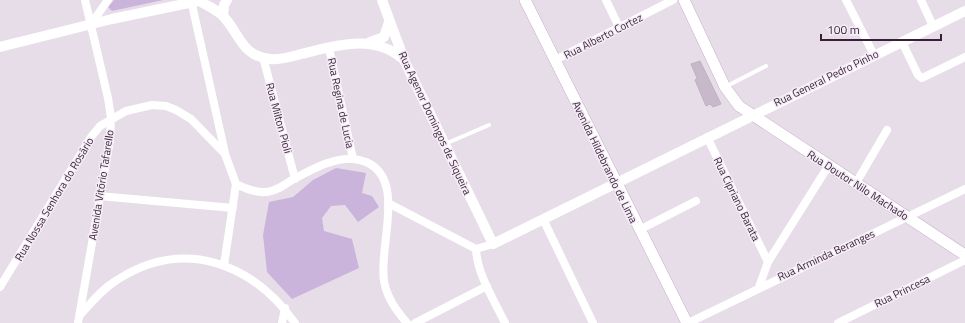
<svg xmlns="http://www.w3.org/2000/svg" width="965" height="323" font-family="'Titillium Web',sans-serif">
<rect width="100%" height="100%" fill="#e7dde9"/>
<path fill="#cab4dc" d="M114,0H163L112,11L108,7Z
M336,168L366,173L362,193L372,196L379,207L358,222L345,205L331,206L322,218L324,231L352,239L359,268L292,299L267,272L263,235L269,202L293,197L313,180Z"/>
<path fill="#c7b9ca" stroke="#c0afc3" d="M700,61L721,104L713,107L710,104L706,106L695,80L697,78L691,64Z"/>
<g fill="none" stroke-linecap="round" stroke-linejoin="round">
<g stroke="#c7b0c9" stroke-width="12">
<path id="secondary" d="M525,0L687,323
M684,0L725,87L739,106L965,255"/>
</g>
<path stroke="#fff" stroke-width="4" d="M725,87L766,66
M445,144L489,125"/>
<path stroke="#fff" stroke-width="8" d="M191,0L225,153
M606,0L619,27
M846,0L874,55
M921,0L933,26
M91,24L108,0
M902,42L918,75L922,78L965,57
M329,48L353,159
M263,57L295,179
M555,60L673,0
M707,137L768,262
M856,183L887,130
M99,196L233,208
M388,203L476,249
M543,219L593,323
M639,230L696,201
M476,249C477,274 494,300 505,323
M476,249L493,244
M224,265L236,184
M0,287L91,137L100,126L126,111L152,105L166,106L176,110L191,119L225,154L236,184C245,188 255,193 265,192C275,192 284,185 292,180C309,171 326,161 345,159C352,158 360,160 366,162C407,179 378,248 384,281C387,298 396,310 407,323
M759,287L768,262L829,165
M80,315C91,303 102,289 117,280C184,237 252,263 295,323
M78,323L110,140L111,118L108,98L85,0
M282,323L285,308
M415,323L487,286
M688,323L965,189
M838,323L965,260"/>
<path stroke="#fff" stroke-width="10" d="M382,0L405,62L493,244L965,11
M199,1C207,5 215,9 222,15C239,31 240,56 270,59C280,60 291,57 301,54C335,46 373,33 403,59
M223,16L224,5L227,0
M370,42L384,37L389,22
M0,47L112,19L203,0"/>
<use href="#secondary" stroke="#fff" stroke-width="11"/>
</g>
<g text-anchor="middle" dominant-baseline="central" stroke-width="3" stroke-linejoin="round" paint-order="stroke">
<g font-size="11" fill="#391e38" stroke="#f4edf6">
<text transform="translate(603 36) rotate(-27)">Rua Alberto Cortez</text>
<text transform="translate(826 78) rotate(-26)">Rua General Pedro Pinho</text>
<text transform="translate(341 103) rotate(78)">Rua Regina de Lucia</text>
<text transform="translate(279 118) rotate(75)">Rua Milton Pioli</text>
<text transform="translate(435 123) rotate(65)">Rua Agenor Domingos de Siqueira</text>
<text transform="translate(605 162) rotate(64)">Avenida Hildebrando de Lima</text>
<text transform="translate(101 185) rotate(-81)">Avenida Vitório Tafarello</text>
<text transform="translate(858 185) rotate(33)">Rua Doutor Nilo Machado</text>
<text transform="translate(54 199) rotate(-59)">Rua Nossa Senhora do Rosário</text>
<text transform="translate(737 199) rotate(64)">Rua Cipriano Barata</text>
<text transform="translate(826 255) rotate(-25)">Rua Arminda Beranges</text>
<text transform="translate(902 291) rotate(-26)">Rua Princesa</text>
</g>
</g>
<path d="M821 34v6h120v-6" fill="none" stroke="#391e38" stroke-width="2"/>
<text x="827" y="34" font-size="12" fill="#391e38" stroke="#f4edf6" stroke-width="3" paint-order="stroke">100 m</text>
</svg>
